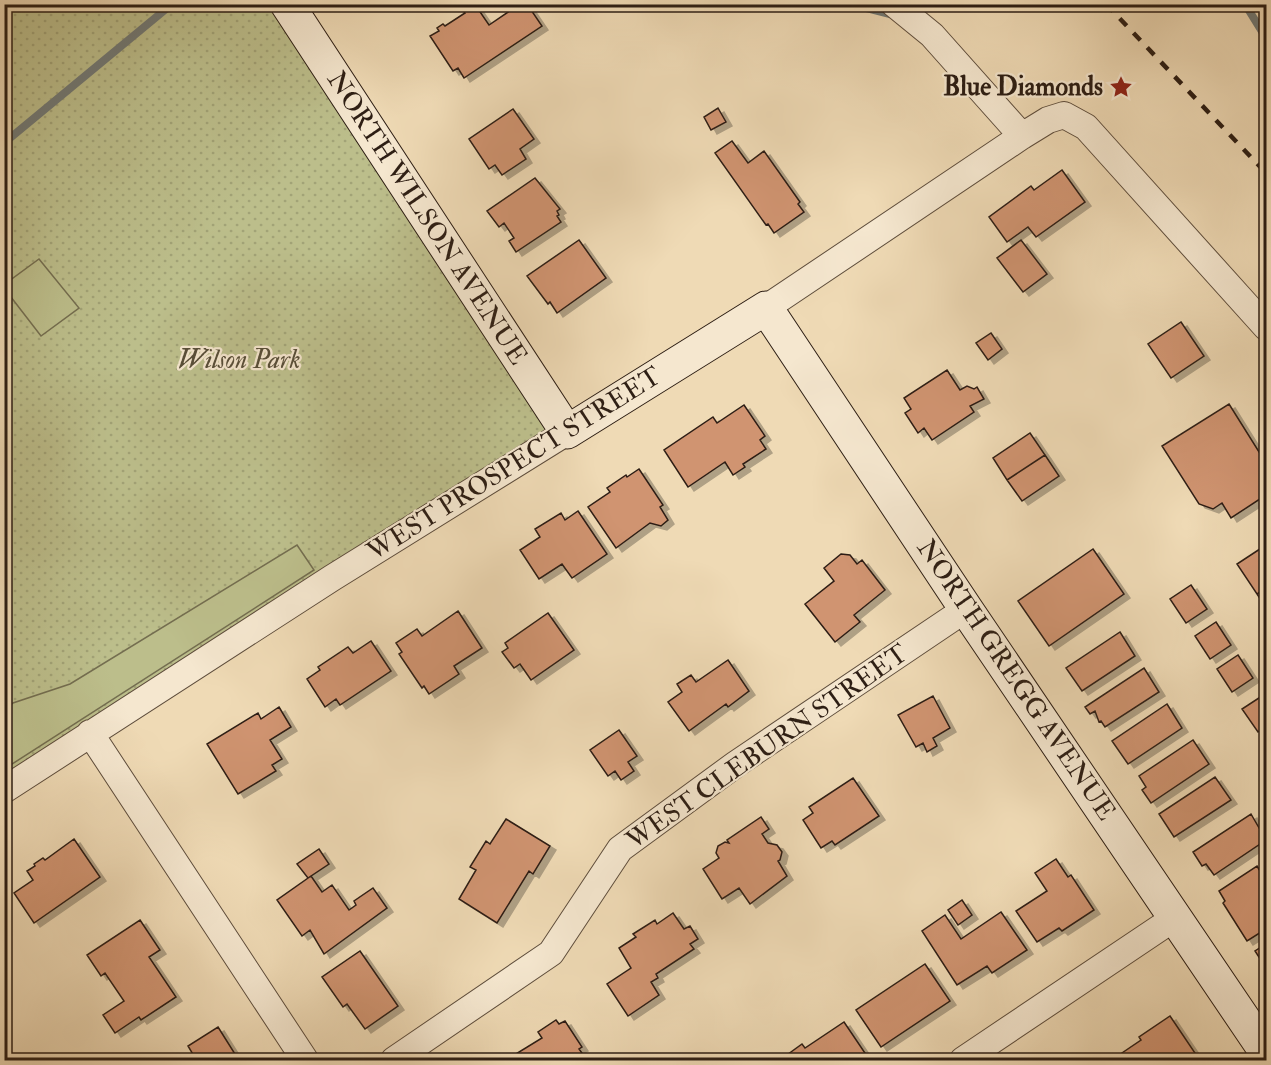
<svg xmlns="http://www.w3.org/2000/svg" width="1271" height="1065" font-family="'IM FELL Double Pica',serif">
<defs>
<pattern id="park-dots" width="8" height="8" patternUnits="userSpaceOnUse" patternTransform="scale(1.5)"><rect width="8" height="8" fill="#bcbe8b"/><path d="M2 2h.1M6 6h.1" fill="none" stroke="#a2a377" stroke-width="1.8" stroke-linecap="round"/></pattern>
<filter id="shadow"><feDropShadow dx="6" dy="4" stdDeviation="0" flood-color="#0004"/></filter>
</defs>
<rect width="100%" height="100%" fill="#efdab5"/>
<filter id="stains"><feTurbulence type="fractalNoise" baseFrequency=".00333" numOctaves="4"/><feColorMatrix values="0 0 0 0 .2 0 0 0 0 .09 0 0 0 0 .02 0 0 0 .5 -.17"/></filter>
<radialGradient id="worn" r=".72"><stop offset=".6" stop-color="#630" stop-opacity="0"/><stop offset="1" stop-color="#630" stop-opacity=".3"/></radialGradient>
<path fill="url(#park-dots)" stroke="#746e50" stroke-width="1.5" d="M5,5H287L567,432L5,790Z"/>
<path fill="#bcbe8b" stroke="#746e50" stroke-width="1.5" d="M39,259L79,308L41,336L4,288L5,284Z
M297,545L314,570L9,766L5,765V710L13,703L70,684Z"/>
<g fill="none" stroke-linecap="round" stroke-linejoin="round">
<path stroke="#717a77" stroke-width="8" d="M851,4L894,15
M1245,4L1266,38
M918,7L924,4
M4,143L172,4"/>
</g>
<path fill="#d09471" stroke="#2d1e14" stroke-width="1.5" filter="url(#shadow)" d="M457,4L476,6L489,25L520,4H527L542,26L464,78L458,68L453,71L430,36L439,31L437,28L443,24L445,26L465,13Z
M718,108L726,122L711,130L704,117Z
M513,109L534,139L520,149L526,159L502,175L495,165L489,169L469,139Z
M732,141L748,163L764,151L800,202L798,204L804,212L774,233L768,224L766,225L715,153Z
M1062,170L1085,202L1036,237L1028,227L1007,242L989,217L1031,186L1034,190Z
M535,178L560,209L557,211L559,215L557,216L561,222L516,252L509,241L514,238L504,223L499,227L487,211Z
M579,240L606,278L557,313L550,302L548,304L527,276Z
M1021,240L1047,274L1023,292L997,258Z
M1181,322L1204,356L1171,378L1148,344Z
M991,333L1002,349L988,360L976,343Z
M947,370L960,390L967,386L974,389L977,387L984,399L970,406L974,412L932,440L924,428L918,433L905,413L911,409L904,398Z
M1229,404L1266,463V495L1231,518L1222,503L1213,509L1199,504L1162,446Z
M744,405L765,436L760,440L766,449L743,464L745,467L733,475L725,462L688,487L664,450L713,417L717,423Z
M1030,433L1045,455L1007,480L993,458Z
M1045,455L1059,476L1022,501L1007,480Z
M639,469L663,505L660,507L668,520L661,526L650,523L616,548L588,507L610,492L607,488L626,475L627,477Z
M578,511L607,554L572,578L562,564L539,579L520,550L540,537L535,529L561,513L565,520Z
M1266,545V588L1257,594L1237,564Z
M1093,549L1124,594L1049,646L1018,601Z
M841,554L850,555L857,564L862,560L885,590L854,615L860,622L835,642L805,604L834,581L824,568Z
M1191,585L1207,609L1186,623L1170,599Z
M1266,588V608L1257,594Z
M458,611L482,648L454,666L459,674L429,694L424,686L422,688L399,654L402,652L396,643L417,629L422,636Z
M548,613L574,650L531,680L520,664L514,668L502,652L508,648L505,643Z
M1216,622L1231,645L1210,659L1195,636Z
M1120,632L1135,656L1082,691L1066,668Z
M371,641L391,671L340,705L336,699L325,707L307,679L320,670L318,667L348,647L353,653Z
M1238,655L1253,678L1232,692L1217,669Z
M728,660L749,691L728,707L726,704L689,731L668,702L682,692L677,684L691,675L696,682Z
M1144,668L1159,692L1105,727L1101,721L1099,722L1095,711L1090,714L1085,707Z
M1265,694L1266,697V726L1258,732L1242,709Z
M933,696L950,728L933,738L937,746L927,752L923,743L916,747L898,715Z
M1167,704L1182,728L1128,764L1112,741Z
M279,707L291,727L270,740L282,759L272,765L276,771L238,794L207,744L258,713L261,719Z
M619,730L637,756L628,762L634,771L621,780L615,771L608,776L590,750Z
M1193,740L1209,764L1151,803L1142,790L1146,787L1139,776Z
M1215,777L1231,800L1174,837L1159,814Z
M853,778L879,816L835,845L832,841L821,848L803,820L813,813L809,807Z
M1251,814L1266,840L1214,875L1206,864L1202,866L1193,852Z
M761,817L769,829L762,834L768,843L777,845L782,852L780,860L778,861L787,876L750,904L739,888L722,899L703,869L719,858L716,853L718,846L725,842L729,843L727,840Z
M506,819L550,846L533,874L529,871L497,923L459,899L476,870L470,867L486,841L490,844Z
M74,839L100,877L34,923L14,893L33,880L27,871L35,866L34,864L43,858L45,860Z
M319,849L329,864L308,878L297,864Z
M1056,859L1068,877L1071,875L1094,910L1062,931L1059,928L1037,942L1016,911L1047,891L1035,873Z
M1257,866L1266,881V929L1247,941L1223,903L1225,901L1219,891Z
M311,876L322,892L332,885L349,910L356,905L354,901L373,888L387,908L324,954L310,930L302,936L277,900Z
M962,900L972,915L958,925L948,910Z
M1001,912L1027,950L992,973L987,966L957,985L922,931L945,915L961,939Z
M673,913L684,929L690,926L698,939L690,944L694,949L656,974L658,978L651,982L659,995L628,1016L607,984L631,968L619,948L636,937L633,934L655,920L657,924Z
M140,920L160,950L149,957L176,997L141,1020L139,1017L115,1033L103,1015L124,1001L105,973L101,976L87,955Z
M1266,946V968L1255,951L1261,947L1262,949Z
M360,951L398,1006L365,1029L347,1004L343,1007L322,977Z
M925,964L950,1001L881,1047L856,1010Z
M1170,1016L1195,1053L1184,1060H1114L1113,1059L1141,1040L1139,1037Z
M556,1020L559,1024L565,1021L582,1047L579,1049L587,1060H506L542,1038L538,1032Z
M844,1022L867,1056L860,1060H780L802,1044L805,1048Z
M218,1027L235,1054L225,1060H188L194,1056L188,1046Z"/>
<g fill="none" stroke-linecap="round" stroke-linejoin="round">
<g stroke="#5e4d3c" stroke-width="28">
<path id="street" d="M894,4L932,35L1022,136
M766,308L1022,136L1048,120L1064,115L1086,127L1266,327
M90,733L305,1060
M4,790L332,578L567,432
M394,1060L551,953L620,849L736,764L966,609
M963,1060L1176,917"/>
</g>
<g stroke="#2d1e14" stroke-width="35">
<path id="secondary" d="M287,4L567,432L766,308L966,609L1266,1052"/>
</g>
<use href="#street" stroke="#f5e7cf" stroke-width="26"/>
<use href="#secondary" stroke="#f5e7cf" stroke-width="33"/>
<path stroke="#2d1e14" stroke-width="4.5" stroke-dasharray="10 10" stroke-linecap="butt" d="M1106,4L1266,173"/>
</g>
<defs>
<g id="sight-bare" transform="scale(1.8)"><path d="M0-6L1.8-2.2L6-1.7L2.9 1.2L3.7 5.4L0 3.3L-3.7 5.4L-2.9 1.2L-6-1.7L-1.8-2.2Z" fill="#8f2418" stroke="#f5e7cf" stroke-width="2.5" paint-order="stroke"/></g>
</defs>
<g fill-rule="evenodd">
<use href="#sight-bare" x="1121" y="87"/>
</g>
<g text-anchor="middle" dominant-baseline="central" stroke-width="4.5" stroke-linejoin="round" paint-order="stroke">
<g font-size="26" font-weight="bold" fill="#2d1e14" stroke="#f5e7cf" text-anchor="end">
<text x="1103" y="87">Blue Diamonds</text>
</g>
<g font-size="26" fill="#2d1e14" stroke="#f5e7cf">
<text transform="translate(427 218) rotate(57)">NORTH WILSON AVENUE</text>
<text transform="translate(514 464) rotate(-32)">WEST PROSPECT STREET</text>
<text transform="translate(1016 680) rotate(56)">NORTH GREGG AVENUE</text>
<text transform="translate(767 747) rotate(-35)">WEST CLEBURN STREET</text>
</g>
<g font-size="26" font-style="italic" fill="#584e38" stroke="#f5e7cf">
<text x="239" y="360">Wilson Park</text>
</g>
</g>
<rect width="1271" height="1065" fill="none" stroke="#efdab5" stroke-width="24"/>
<rect x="6" y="6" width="1259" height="1053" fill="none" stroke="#2d1e14" stroke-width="3"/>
<rect x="12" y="12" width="1247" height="1041" fill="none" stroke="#2d1e14" stroke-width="1.5"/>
<rect width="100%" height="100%" filter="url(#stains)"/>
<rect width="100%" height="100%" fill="url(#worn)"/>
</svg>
